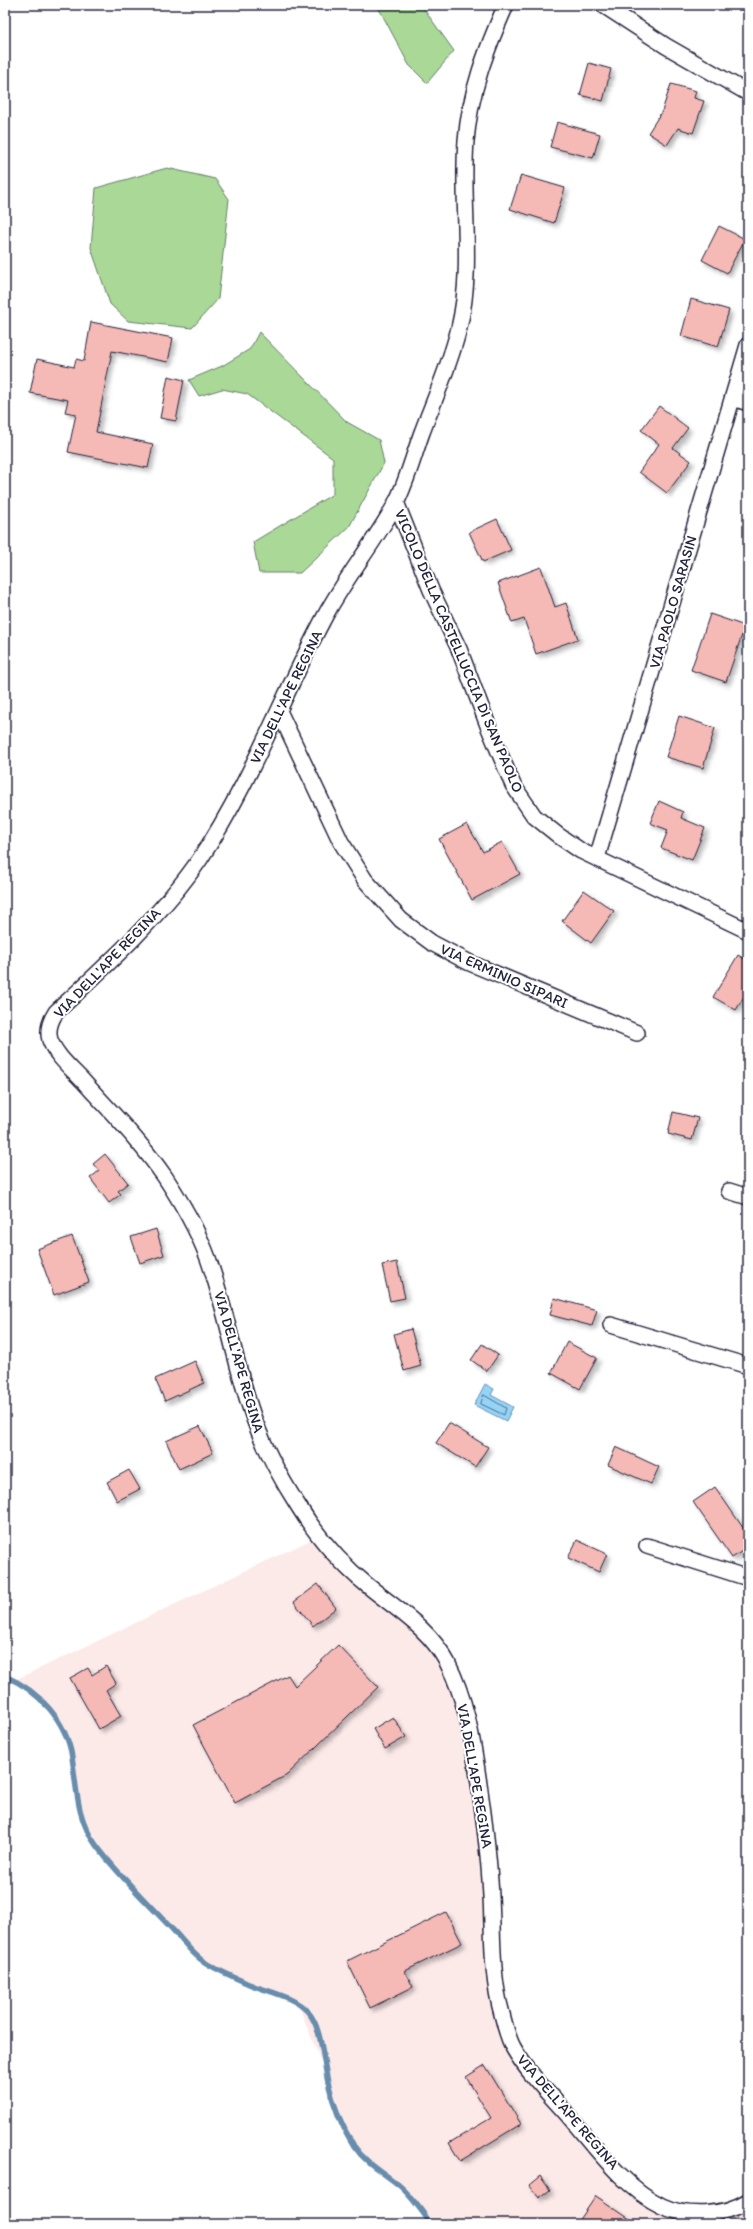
<svg xmlns="http://www.w3.org/2000/svg" width="753" height="2229" font-family="Itim,sans-serif">
<defs>
<filter id="shadow"><feDropShadow dx="3.5" dy="3.5" stdDeviation="2" flood-color="#0004"/></filter>
</defs>
<rect width="100%" height="100%" fill="#fff"/>
<filter id="ink" filterUnits="userSpaceOnUse"><feTurbulence type="fractalNoise" baseFrequency=".025" numOctaves="2"/><feDisplacementMap in="SourceGraphic" scale="8" xChannelSelector="R" yChannelSelector="G"/><feConvolveMatrix kernelMatrix="1 2 1 2 8 2 1 2 1" color-interpolation-filters="sRGB"/></filter>
<g filter="url(#ink)">
<path fill="#fceae9" d="M319,1536L382,1597L451,1670L471,1734L507,2033L530,2072L648,2198L695,2214L748,2197V2211L741,2224H431L414,2201L354,2146L298,2004L248,1983L202,1960L131,1886L87,1830L80,1813L72,1756L54,1715L15,1680Z"/>
<path fill="#aad897" stroke="#667d69" d="M377,5H421L454,51L427,83L409,65Z
M167,168L215,179L229,199L218,299L192,328L128,321L110,304L91,248L96,188Z
M259,332L347,422L379,440L384,463L349,527L300,573H259L253,542L333,494V458L247,394L222,389L199,396L189,380L222,366L250,349Z"/>
<path fill="#96d4f7" stroke="#688dac" d="M485,1384L494,1389L491,1395L513,1407L506,1421L474,1405Z"/>
<g fill="none" stroke-linecap="round" stroke-linejoin="round">
<path stroke="#506986" stroke-width="1" d="M484,1395L506,1408L504,1415L481,1404Z"/>
<path stroke="#688dac" stroke-width="5.5" d="M5,1676C39,1691 66,1720 72,1757C77,1788 76,1818 96,1845C118,1875 147,1902 172,1929C182,1939 191,1953 203,1961C216,1970 234,1977 249,1984C268,1992 294,1996 308,2012C322,2027 323,2062 328,2082C333,2104 342,2127 354,2146C366,2164 385,2173 401,2187C413,2198 422,2211 431,2224"/>
</g>
<path fill="#f5b9b6" stroke="#22223b" filter="url(#shadow)" d="M589,63L611,69L603,101L580,95Z
M671,84L696,91L694,98L704,101L693,133L678,128L667,145L648,133L662,111Z
M557,122L600,134L593,158L550,147Z
M521,175L565,188L554,223L510,209Z
M719,226L745,239L727,273L702,260Z
M691,299L729,310L718,347L681,336Z
M91,322L173,338L168,362L112,351L96,432L153,444L148,468L68,452L76,414L65,412L68,400L30,393L37,359L74,367L76,359L84,361Z
M168,376L184,380L176,421L160,418Z
M659,406L688,428L673,448L691,461L667,493L639,472L659,444L641,430Z
M497,519L511,550L483,562L469,532Z
M541,567L555,607L566,603L578,639L536,654L524,619L512,623L498,583Z
M710,614L745,626L726,682L691,670Z
M679,716L715,728L703,768L666,757Z
M659,801L683,812L681,818L705,828L692,860L661,848L668,830L650,823Z
M467,824L483,852L502,842L520,874L472,900L439,839Z
M584,890L614,911L591,943L562,921Z
M738,955L748,961V990L736,1010L713,997Z
M673,1112L698,1118L692,1140L668,1134Z
M105,1154L128,1183L118,1191L121,1194L109,1203L90,1178L99,1171L93,1164Z
M156,1229L164,1255L140,1263L131,1237Z
M72,1236L89,1282L54,1295L37,1249Z
M397,1262L405,1298L390,1301L382,1265Z
M554,1298L597,1310L592,1326L550,1315Z
M411,1329L421,1366L404,1371L394,1334Z
M567,1342L597,1358L580,1389L551,1373Z
M482,1344L498,1355L487,1371L471,1360Z
M195,1361L204,1383L165,1401L155,1379Z
M449,1423L488,1447L475,1467L436,1443Z
M200,1426L213,1453L179,1469L166,1441Z
M616,1447L659,1467L651,1484L608,1465Z
M129,1470L140,1489L117,1501L107,1482Z
M715,1487L748,1535V1547L732,1558L693,1502Z
M577,1540L607,1554L599,1572L568,1558Z
M318,1584L336,1608L313,1626L294,1602Z
M338,1645L378,1687L287,1775L235,1803L193,1725L288,1675L295,1686Z
M106,1666L116,1683L106,1690L121,1716L99,1729L70,1678L88,1668L92,1675Z
M393,1717L406,1737L385,1749L373,1729Z
M446,1912L462,1943L405,1971L413,1987L370,2008L347,1961Z
M485,2065L521,2124L460,2161L449,2143L491,2118L466,2077Z
M540,2176L550,2190L539,2198L529,2185Z
M596,2196L637,2224H577Z"/>
<g fill="none" stroke-linecap="round" stroke-linejoin="round">
<g stroke="#22223b" stroke-width="18">
<path id="street" d="M506,5C486,50 470,92 466,141C461,203 474,266 459,328C450,365 434,400 421,435C413,458 406,484 395,505C374,543 346,577 325,616C282,696 251,783 200,859C161,916 107,965 56,1012C50,1021 47,1030 50,1040C56,1056 72,1069 83,1081C111,1112 141,1142 165,1177C184,1206 202,1237 212,1270C227,1315 235,1362 250,1407C261,1442 279,1476 299,1507C317,1536 340,1563 367,1585C396,1609 429,1628 447,1662C466,1699 472,1737 478,1777C484,1817 489,1856 491,1896C493,1935 491,1976 502,2014C505,2026 508,2039 514,2049C528,2073 548,2093 566,2113C594,2145 623,2187 662,2206C688,2218 724,2216 748,2201
M603,5L666,46L748,93
M733,398L748,403
M396,502L431,590L459,649L489,728L513,785L534,816L559,836L581,851L748,931
M279,711L341,842L365,880L401,920L432,943L470,963L637,1033
M597,858L748,345
M729,1191L748,1197
M611,1325L748,1366
M647,1546L748,1578"/>
</g>
<use href="#street" stroke="#fff" stroke-width="15"/>
</g>
</g>
<g text-anchor="middle" dominant-baseline="central" stroke-width="4" stroke-linejoin="round" paint-order="stroke">
<g font-size="15" fill="#22223b" stroke="#fff">
<text transform="translate(673 602) rotate(-74)">VIA PAOLO SARASIN</text>
<text transform="translate(459 651) rotate(67)">VICOLO DELLA CASTELLUCCIA DI SAN PAOLO</text>
<text transform="translate(286 697) rotate(-64)">VIA DELL'APE REGINA</text>
<text transform="translate(107 963) rotate(-46)">VIA DELL'APE REGINA</text>
<text transform="translate(504 976) rotate(24)">VIA ERMINIO SIPARI</text>
<text transform="translate(239 1362) rotate(74)">VIA DELL'APE REGINA</text>
<text transform="translate(475 1776) rotate(80)">VIA DELL'APE REGINA</text>
<text transform="translate(568 2112) rotate(49)">VIA DELL'APE REGINA</text>
</g>
</g>
<rect width="753" height="2229" fill="none" stroke="#fff" stroke-width="20"/>
<rect x="10" y="10" width="733" height="2209" fill="none" stroke="#22223b" stroke-width="1.5" filter="url(#ink)"/>
</svg>
